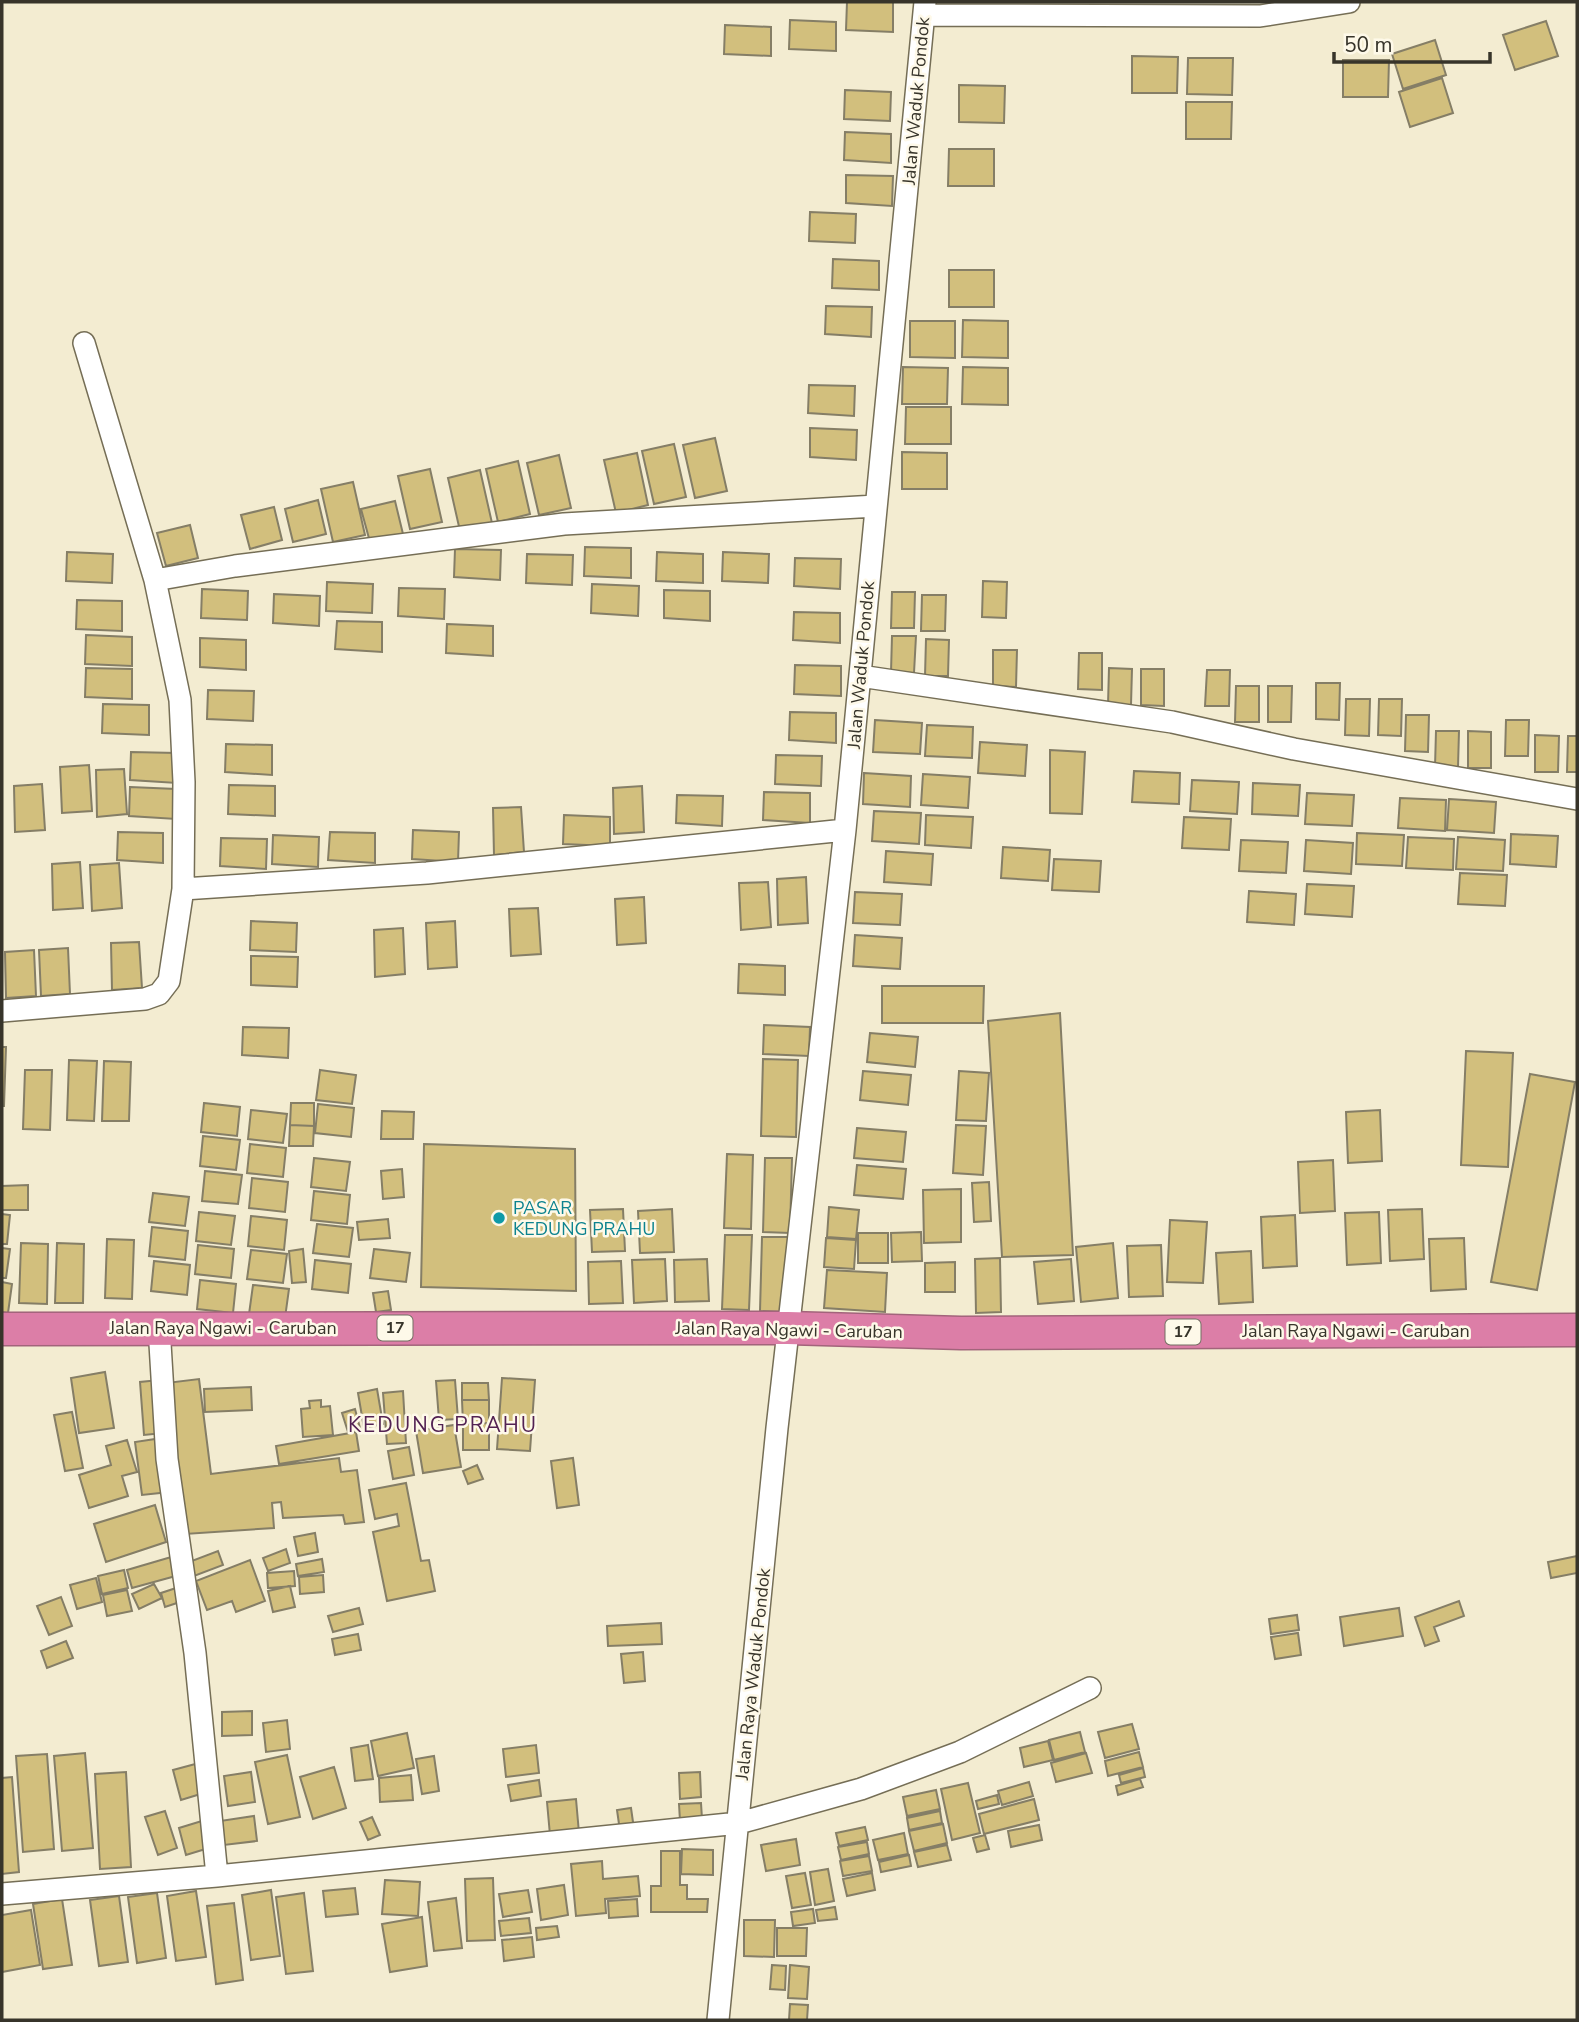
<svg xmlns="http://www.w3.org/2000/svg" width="1579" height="2022" font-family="'Nunito Sans',sans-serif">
<rect width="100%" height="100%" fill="#f3ecd1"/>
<path fill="#d2bf7d" stroke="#857e66" stroke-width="2" d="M847,2H893V32L846,30Z
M790,20L836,22V51L789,49Z
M1546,21L1558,56L1515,70L1503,35Z
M725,25L771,27V56L724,54Z
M1435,40L1446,75L1403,89L1392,54Z
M1132,56L1178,57L1177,93H1132Z
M1188,58H1233L1232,95L1187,94Z
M1343,60H1389L1388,97H1343Z
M1442,78L1453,113L1410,127L1399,92Z
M959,85L1005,86L1004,123L959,122Z
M845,90L891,92L890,121L844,119Z
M1186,102H1232L1231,139H1186Z
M845,132L891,134V163L844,160Z
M949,149H994V186H948Z
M846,175L893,176L892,206L846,203Z
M810,212L856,214L855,243L809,241Z
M833,259L879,261V290L832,288Z
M949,270H994V307H949Z
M826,306L872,307L871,337L825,334Z
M963,320L1008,321V358L962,357Z
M910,321H955V358L910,357Z
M903,367L948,368L947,404H902Z
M963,367L1008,368V405L962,404Z
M809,385L855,386L854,416L808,413Z
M906,407H951V444H905Z
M810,428L857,430L856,460L810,457Z
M715,438L727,491L695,498L683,445Z
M674,444L686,497L654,504L642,451Z
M902,452L947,453V489H902Z
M637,453L648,505L616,513L604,460Z
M559,455L571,508L539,515L527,463Z
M518,461L530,514L498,522L486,469Z
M430,469L442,522L410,529L398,476Z
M480,470L492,523L460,531L448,478Z
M353,482L365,535L333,542L321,489Z
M318,500L326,534L293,542L285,509Z
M395,501L403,534L370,542L361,509Z
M274,507L282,540L250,549L241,515Z
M190,525L198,558L166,566L157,533Z
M585,547L631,548V578L584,576Z
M455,549L501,550L500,580L454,577Z
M67,552L113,554L112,583L66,581Z
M657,552L703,554V583L656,581Z
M723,552L769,554L768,583L722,581Z
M527,554L573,555L572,585L526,583Z
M795,558L841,559L840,589L794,586Z
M983,581L1007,582L1006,618L982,617Z
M327,582L373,584L372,613L326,611Z
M592,584L639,586L638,616L591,613Z
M399,588L445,589L444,619L398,616Z
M202,589L248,591L247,620L201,618Z
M664,590L710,591V621L664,618Z
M892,592H915L914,628H891Z
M274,594L320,596L319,626L273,623Z
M922,595H946L945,631H921Z
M77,600L122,601V631L76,629Z
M794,612L840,613V643L793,640Z
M337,621L382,622V652L335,649Z
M447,624L493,626V656L446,653Z
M86,635L132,637V666L85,664Z
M892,636H916L914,673L891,672Z
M200,638L246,640V670L200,667Z
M926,639L949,640L948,676H925Z
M993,650H1017L1016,687L993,686Z
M1079,653H1102V690L1078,689Z
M795,665L841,666V696L794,694Z
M86,668L132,669V699L85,697Z
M1109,668L1132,669L1131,705H1108Z
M1141,669H1164V706L1141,705Z
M1207,670H1230L1229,706H1205Z
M1316,683H1340L1339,720L1316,719Z
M1236,686H1259V722H1235Z
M1268,686H1292L1291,722H1268Z
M208,690L254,691L253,721L207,719Z
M1346,699H1370L1369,736L1345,735Z
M1379,699H1402L1401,736L1378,735Z
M103,704L149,705V735L102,733Z
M790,712L836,713V743L789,740Z
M1406,715H1429L1428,752L1405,751Z
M875,720L922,723L920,754L873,752Z
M1506,720H1529L1528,756H1505Z
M927,725L973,727L972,758L925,756Z
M1436,731H1459L1458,767H1435Z
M1468,731L1491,732V768H1468Z
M1535,735L1559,736L1558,772H1535Z
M1568,736H1577V772H1567Z
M980,742L1027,745L1025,776L978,773Z
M226,744L272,745V775L225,772Z
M1050,750L1085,752L1082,814L1050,813Z
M131,752L177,753V783L130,780Z
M776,755L822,756L821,786L775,784Z
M89,765L92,811L62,813L60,767Z
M124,769L127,814L97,817L96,770Z
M1134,771L1180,773L1179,804L1132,802Z
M864,773L911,776L910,807L863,804Z
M923,774L970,777L968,808L921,805Z
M1192,780L1239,782L1237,814L1190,811Z
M1253,783L1300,785L1298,816L1252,814Z
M42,784L45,830L15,832L14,786Z
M229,785L275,786V816L228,814Z
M642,786L644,832L614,834L613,788Z
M130,787L176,789V819L129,816Z
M764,792L810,793V823L763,820Z
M1307,793L1354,795L1352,826L1305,824Z
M677,795L723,796L722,826L676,823Z
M1400,798L1446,800L1445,831L1398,828Z
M1449,799L1496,802L1494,833L1447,830Z
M521,807L524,852L494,855L493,808Z
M874,811L921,813L919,844L872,841Z
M564,815L610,817V846L563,844Z
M926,815L973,817L971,848L925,845Z
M1184,817L1231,819L1229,850L1182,848Z
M413,830L459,832L458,862L412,859Z
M118,832L163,833V863L117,860Z
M330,832L375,833V863L328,860Z
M1357,833L1404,835L1402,866L1356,864Z
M1511,834L1558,836L1556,867L1510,864Z
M273,835L319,837L318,867L272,864Z
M1408,837L1454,839L1453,870L1406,868Z
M1458,837L1505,840L1503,871L1456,869Z
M221,838L267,839L266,869L220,866Z
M1241,840L1288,842L1286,873L1239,871Z
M1306,840L1353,843L1351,874L1304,871Z
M1003,847L1050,850L1048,881L1001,878Z
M886,851L933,854L931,885L884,882Z
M1054,859L1101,861L1099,892L1052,890Z
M80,862L83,908L53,910L52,864Z
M119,863L122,908L92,911L90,865Z
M1460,873L1507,875L1505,906L1458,904Z
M806,877L808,923L778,925L777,879Z
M768,882L771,927L741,930L739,883Z
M1307,884L1354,886L1352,917L1305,914Z
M1249,891L1296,894L1294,925L1247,922Z
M855,892L902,894L900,925L853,923Z
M644,897L646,943L617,945L615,899Z
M538,908L541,954L511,956L509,909Z
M251,921L297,923L296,952L250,950Z
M455,921L457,967L428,969L426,923Z
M403,928L405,974L375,977L374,930Z
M855,935L902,938L900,969L853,966Z
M139,942L142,988L112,990L111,943Z
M68,948L70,994L41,996L39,950Z
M34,950L36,996L6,998L5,952Z
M251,956L298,957L297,987L251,985Z
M739,964L785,966V995L738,993Z
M882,986H984L983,1023H882Z
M1060,1013L1073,1255L1002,1257L988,1021Z
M764,1025L810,1027L809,1056L763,1054Z
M243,1027L289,1028L288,1058L242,1055Z
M870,1033L918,1037L915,1067L867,1062Z
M2,1047H6L4,1106H2Z
M1466,1051L1513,1053L1508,1167L1461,1165Z
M763,1059L798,1060L796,1137L761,1136Z
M69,1060L97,1061L94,1121L67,1120Z
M104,1061L131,1062L129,1121H102Z
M25,1070H52L50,1130L23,1129Z
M320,1070L356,1075L352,1104L316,1100Z
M863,1071L911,1075L908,1105L860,1100Z
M959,1071L989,1073L986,1121L956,1120Z
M1530,1074L1575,1082L1537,1290L1491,1282Z
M204,1103L240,1107L237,1136L201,1132Z
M291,1103H314V1126L290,1125Z
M318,1104L354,1108L351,1137L315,1133Z
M251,1110L287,1114L283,1143L248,1139Z
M1380,1110L1382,1161L1348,1163L1346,1112Z
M382,1111L414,1112L413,1139H381Z
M290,1125L314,1126L313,1146H289Z
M956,1125L986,1126L983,1175L953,1173Z
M857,1128L906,1132L903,1162L854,1158Z
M203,1136L240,1140L236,1170L200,1166Z
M250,1144L286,1148L283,1177L247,1173Z
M424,1144L575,1149L576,1291L421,1287Z
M727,1154L753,1155L751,1229L724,1228Z
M314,1158L350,1162L346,1191L311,1187Z
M765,1158H792L790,1233L763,1232Z
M1333,1160L1335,1211L1300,1213L1298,1162Z
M857,1165L906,1169L903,1199L854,1195Z
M402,1169L404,1197L383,1199L381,1171Z
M205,1171L242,1175L238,1204L202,1201Z
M252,1178L288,1182L285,1212L249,1208Z
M989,1182L991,1221L974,1222L972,1183Z
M28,1185V1210H2V1186Z
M961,1189V1242L924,1243L923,1190Z
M314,1191L350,1195L347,1224L311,1220Z
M153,1193L189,1197L185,1226L149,1222Z
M829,1207L859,1210L856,1239L827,1237Z
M623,1209L625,1251L592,1252L590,1210Z
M672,1209L674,1252L640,1253L638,1211Z
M1422,1209L1424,1259L1390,1261L1388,1210Z
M199,1212L235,1216L231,1245L196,1241Z
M1379,1212L1381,1263L1347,1265L1345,1213Z
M2,1214L10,1215L7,1244H2Z
M1295,1215L1297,1266L1263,1268L1261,1217Z
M251,1216L287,1220L284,1250L248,1246Z
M388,1219L390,1238L359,1240L357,1222Z
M1170,1220L1207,1222L1203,1283L1167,1282Z
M317,1224L353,1228L349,1257L313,1253Z
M152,1227L188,1231L185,1260L149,1256Z
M921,1232L922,1261L892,1262L891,1233Z
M858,1233H888V1263H858Z
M725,1235H752L749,1310L722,1309Z
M762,1237H789L786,1312L760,1311Z
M826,1238L856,1240L854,1269L824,1267Z
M1464,1238L1466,1289L1431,1291L1429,1239Z
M107,1239L134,1240L132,1299L105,1298Z
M21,1243L48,1244L47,1304L19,1303Z
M57,1243L84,1244L83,1303H55Z
M1113,1243L1118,1298L1081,1302L1076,1247Z
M198,1245L234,1249L231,1278L195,1274Z
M1161,1245L1163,1296L1129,1297L1127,1246Z
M2,1248L10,1249L6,1278H2Z
M303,1249L306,1282L292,1283L289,1251Z
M374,1249L410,1253L406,1282L370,1278Z
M251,1250L287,1254L283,1283L247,1279Z
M1251,1251L1253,1302L1219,1304L1216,1253Z
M1000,1258L1001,1312L976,1313L975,1259Z
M665,1259L667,1301L634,1303L632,1260Z
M707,1259L709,1301L675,1302L674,1260Z
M1071,1259L1074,1301L1038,1304L1034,1262Z
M315,1260L351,1264L348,1293L312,1289Z
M154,1261L190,1265L187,1295L151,1291Z
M621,1261L623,1303L589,1304L588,1262Z
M955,1262V1292H925V1263Z
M827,1270L887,1273L885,1312L824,1308Z
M200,1280L236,1284L233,1313L197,1309Z
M2,1282L12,1284L8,1313L2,1312Z
M253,1285L289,1289L285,1318L249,1314Z
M388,1291L391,1310L376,1312L373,1293Z
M105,1372L114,1428L79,1433L71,1378Z
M502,1378L535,1380L530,1451L497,1449Z
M199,1379L211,1474L339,1458L341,1472L357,1470L364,1522L345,1524L343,1515L283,1518L281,1502L272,1503L274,1528L185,1534L166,1383Z
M159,1380L163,1433L144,1435L140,1382Z
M455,1380L458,1419L439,1420L436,1381Z
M462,1383H488L489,1400H462Z
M251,1387L252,1410L205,1412L204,1389Z
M377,1389L383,1424L364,1428L358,1393Z
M403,1391L406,1443L387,1444L383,1393Z
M321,1400V1407L330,1406L333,1435L303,1437L301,1409L310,1408L309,1401Z
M462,1400H489V1423L463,1424Z
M355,1409L360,1428L348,1432L342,1413Z
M72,1412L83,1468L65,1471L54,1415Z
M489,1423V1450H463V1424Z
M454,1425L461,1467L423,1473L416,1431Z
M356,1432L359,1451L279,1464L276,1446Z
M162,1438L169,1492L142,1495L135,1442Z
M127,1440L137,1472L122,1476L128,1496L89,1508L79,1475L111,1465L106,1446Z
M409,1447L414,1475L393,1479L388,1451Z
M573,1458L579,1505L557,1508L551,1461Z
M477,1465L483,1479L468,1484L463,1471Z
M406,1483L421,1561L429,1560L435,1591L387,1601L373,1532L399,1526L397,1514L375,1519L369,1490Z
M155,1505L166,1542L106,1562L94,1524Z
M315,1533L318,1552L298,1556L294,1537Z
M286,1549L290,1563L268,1571L263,1558Z
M218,1551L223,1565L194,1576L189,1562Z
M178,1555L183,1574L132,1588L127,1570Z
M1577,1556V1573L1551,1578L1548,1562Z
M322,1559L324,1572L298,1576L296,1564Z
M250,1560L265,1601L236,1612L232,1601L207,1610L196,1581Z
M124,1570L128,1588L102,1594L98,1576Z
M294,1571L295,1586L268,1588L267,1573Z
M323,1575L324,1592L300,1594L299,1577Z
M96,1578L102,1602L77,1609L70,1585Z
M154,1584L162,1598L139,1609L132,1594Z
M182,1586L186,1600L165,1607L161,1593Z
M290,1586L295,1607L273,1612L268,1591Z
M127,1590L132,1611L107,1616L103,1595Z
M61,1597L72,1626L49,1635L37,1606Z
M1459,1601L1464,1616L1434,1627L1439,1641L1425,1646L1415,1617Z
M359,1608L363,1624L333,1632L328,1616Z
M1399,1608L1403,1636L1344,1646L1340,1617Z
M1297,1615L1299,1630L1271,1634L1269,1619Z
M661,1623L662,1644L608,1646L607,1626Z
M1298,1633L1301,1655L1275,1659L1271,1637Z
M358,1634L361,1650L335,1655L332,1639Z
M66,1641L73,1658L47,1668L41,1651Z
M643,1652L645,1681L624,1683L621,1654Z
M252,1711V1735L222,1736V1712Z
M287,1720L290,1749L266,1752L263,1723Z
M1132,1724L1139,1749L1105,1758L1098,1732Z
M1080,1732L1085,1752L1054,1760L1049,1740Z
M407,1733L414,1768L378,1776L371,1741Z
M1048,1741L1053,1760L1024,1767L1020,1748Z
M368,1745L373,1779L355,1781L351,1748Z
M536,1745L539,1773L506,1777L503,1749Z
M1139,1752L1143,1767L1108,1776L1105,1761Z
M85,1753L93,1848L62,1851L54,1756Z
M1086,1753L1092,1773L1056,1782L1051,1763Z
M47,1754L54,1849L23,1852L16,1756Z
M287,1755L300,1817L268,1824L255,1762Z
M434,1756L439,1791L422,1794L416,1759Z
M199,1763L207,1792L181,1800L173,1770Z
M334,1767L346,1808L313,1819L300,1777Z
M1143,1768L1145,1777L1121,1783L1119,1775Z
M126,1772L131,1867L100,1869L95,1774Z
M251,1772L255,1802L228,1806L224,1776Z
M700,1772L701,1797L680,1799L679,1773Z
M411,1775L413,1800L380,1802L379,1778Z
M12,1777L19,1872L2,1874V1778Z
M1140,1779L1143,1787L1118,1795L1116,1786Z
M539,1780L541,1796L511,1801L508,1785Z
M1029,1782L1033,1796L1002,1805L998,1791Z
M968,1783L980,1833L952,1840L941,1789Z
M936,1790L940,1809L907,1816L903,1797Z
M997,1795L999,1804L978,1809L976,1801Z
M576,1799L579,1833L550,1835L547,1802Z
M1034,1799L1039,1820L984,1834L979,1814Z
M701,1803L702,1819L680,1821L679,1804Z
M631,1808L634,1829L620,1831L617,1810Z
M165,1811L177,1848L158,1855L145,1817Z
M940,1811L942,1823L909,1830L907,1818Z
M254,1816L257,1841L224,1845L220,1821Z
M372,1817L380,1835L368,1840L360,1822Z
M205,1820L212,1847L186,1855L179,1828Z
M943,1824L947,1843L914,1851L909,1831Z
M1039,1825L1042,1840L1011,1847L1008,1831Z
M865,1827L868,1840L839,1846L836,1833Z
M904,1833L908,1854L878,1860L873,1840Z
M985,1835L989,1849L977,1852L973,1838Z
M796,1839L800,1865L766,1871L761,1845Z
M867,1842L869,1854L841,1860L838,1847Z
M947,1845L951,1860L918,1867L914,1852Z
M682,1849L713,1850V1875L681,1874Z
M661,1851H680V1885H687V1899H708L707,1912H651V1886H661Z
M909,1855L911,1866L881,1872L879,1862Z
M869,1856L872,1871L843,1876L840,1861Z
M602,1861L603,1879L638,1876L640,1896L605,1899L606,1913L576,1916L571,1864Z
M828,1869L834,1901L815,1905L810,1872Z
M805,1873L811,1905L792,1908L786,1876Z
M872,1873L875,1890L847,1896L843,1879Z
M493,1878L495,1940L467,1941L465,1879Z
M385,1880L420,1882L418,1916L382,1914Z
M564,1885L568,1915L541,1920L537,1889Z
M355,1888L358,1914L326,1917L323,1891Z
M271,1890L280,1956L251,1960L242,1895Z
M528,1890L532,1912L503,1917L499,1894Z
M196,1891L206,1957L176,1961L167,1896Z
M157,1893L166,1958L137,1963L128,1897Z
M304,1893L313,1971L286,1974L276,1897Z
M119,1896L128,1962L99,1966L90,1900Z
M456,1898L462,1948L434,1951L428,1902Z
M62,1899L72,1965L43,1969L33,1904Z
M637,1899L638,1916L609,1918L608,1901Z
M234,1903L243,1980L216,1984L207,1906Z
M835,1907L837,1919L818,1921L816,1910Z
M813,1909L815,1923L793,1926L791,1912Z
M31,1910L40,1965L2,1972V1915Z
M422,1917L427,1966L390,1972L382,1924Z
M529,1918L531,1933L501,1936L499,1921Z
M744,1920H775L774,1957L744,1956Z
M557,1926L559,1937L537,1940L536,1928Z
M777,1928H807L806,1956H777Z
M532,1937L534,1957L504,1961L502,1940Z
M772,1965L786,1966L785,1990L770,1989Z
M790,1965L809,1967L807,1999L788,1998Z
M790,2004L808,2005L807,2020H789Z"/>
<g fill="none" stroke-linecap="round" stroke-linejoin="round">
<g stroke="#756e56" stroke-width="24">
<path id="minor" d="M924,15L1260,16L1349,2
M155,580L235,566L564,524L876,506
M860,676L1172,722L1294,749L1577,799
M183,889L427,873L845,830
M2,1011L145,999L159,994L169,981L183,889L184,782L180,700L155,580L84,343
M159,1327L167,1459L195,1653L217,1876
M2,1894L217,1876L739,1823L861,1789L960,1752L1090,1688
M718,2020L777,1428L845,830L925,2"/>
</g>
<g stroke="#a2647b" stroke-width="35">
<path id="highway" d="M2,1329L788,1328L961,1333L1577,1330"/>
</g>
<use href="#minor" stroke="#fff" stroke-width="21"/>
<use href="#highway" stroke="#dc7ea7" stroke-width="32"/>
</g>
<circle fill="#0f9aa8" stroke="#fef9e9" stroke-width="2.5" cx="499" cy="1218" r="7"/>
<g text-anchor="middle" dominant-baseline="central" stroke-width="5" stroke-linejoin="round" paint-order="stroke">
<g fill="#fef9e9" stroke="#736f63" stroke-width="2">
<rect x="377.5" y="1315.5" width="35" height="25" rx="5"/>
<rect x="1165.5" y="1319.5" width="35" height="25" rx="5"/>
</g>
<g font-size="16" font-weight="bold" fill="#37342a">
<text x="395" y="1328">17</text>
<text x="1183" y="1332">17</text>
</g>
<g font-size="18" fill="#37342a" stroke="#fef9e9">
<text transform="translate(916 101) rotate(-85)">Jalan Waduk Pondok</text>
<text transform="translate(861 665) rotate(-85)">Jalan Waduk Pondok</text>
<text x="223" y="1328">Jalan Raya Ngawi - Caruban</text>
<text transform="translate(789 1330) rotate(1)">Jalan Raya Ngawi - Caruban</text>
<text x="1356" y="1331">Jalan Raya Ngawi - Caruban</text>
<text transform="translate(753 1674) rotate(-84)">Jalan Raya Waduk Pondok</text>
</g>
<g font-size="18" fill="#0d838f" stroke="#fef9e9" text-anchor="start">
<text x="513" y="1208">PASAR<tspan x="513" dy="21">KEDUNG PRAHU</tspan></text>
</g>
<g font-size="21" letter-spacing="2" fill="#532253" stroke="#fef9e9">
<text x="443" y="1425">KEDUNG PRAHU</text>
</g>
</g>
<rect width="1579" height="2022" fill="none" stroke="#37342a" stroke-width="7"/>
<path d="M1334 52v10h156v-10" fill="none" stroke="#37342a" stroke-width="3.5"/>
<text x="1344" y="52" font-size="21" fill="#37342a" stroke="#fef9e9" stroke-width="5" paint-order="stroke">50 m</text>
</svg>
